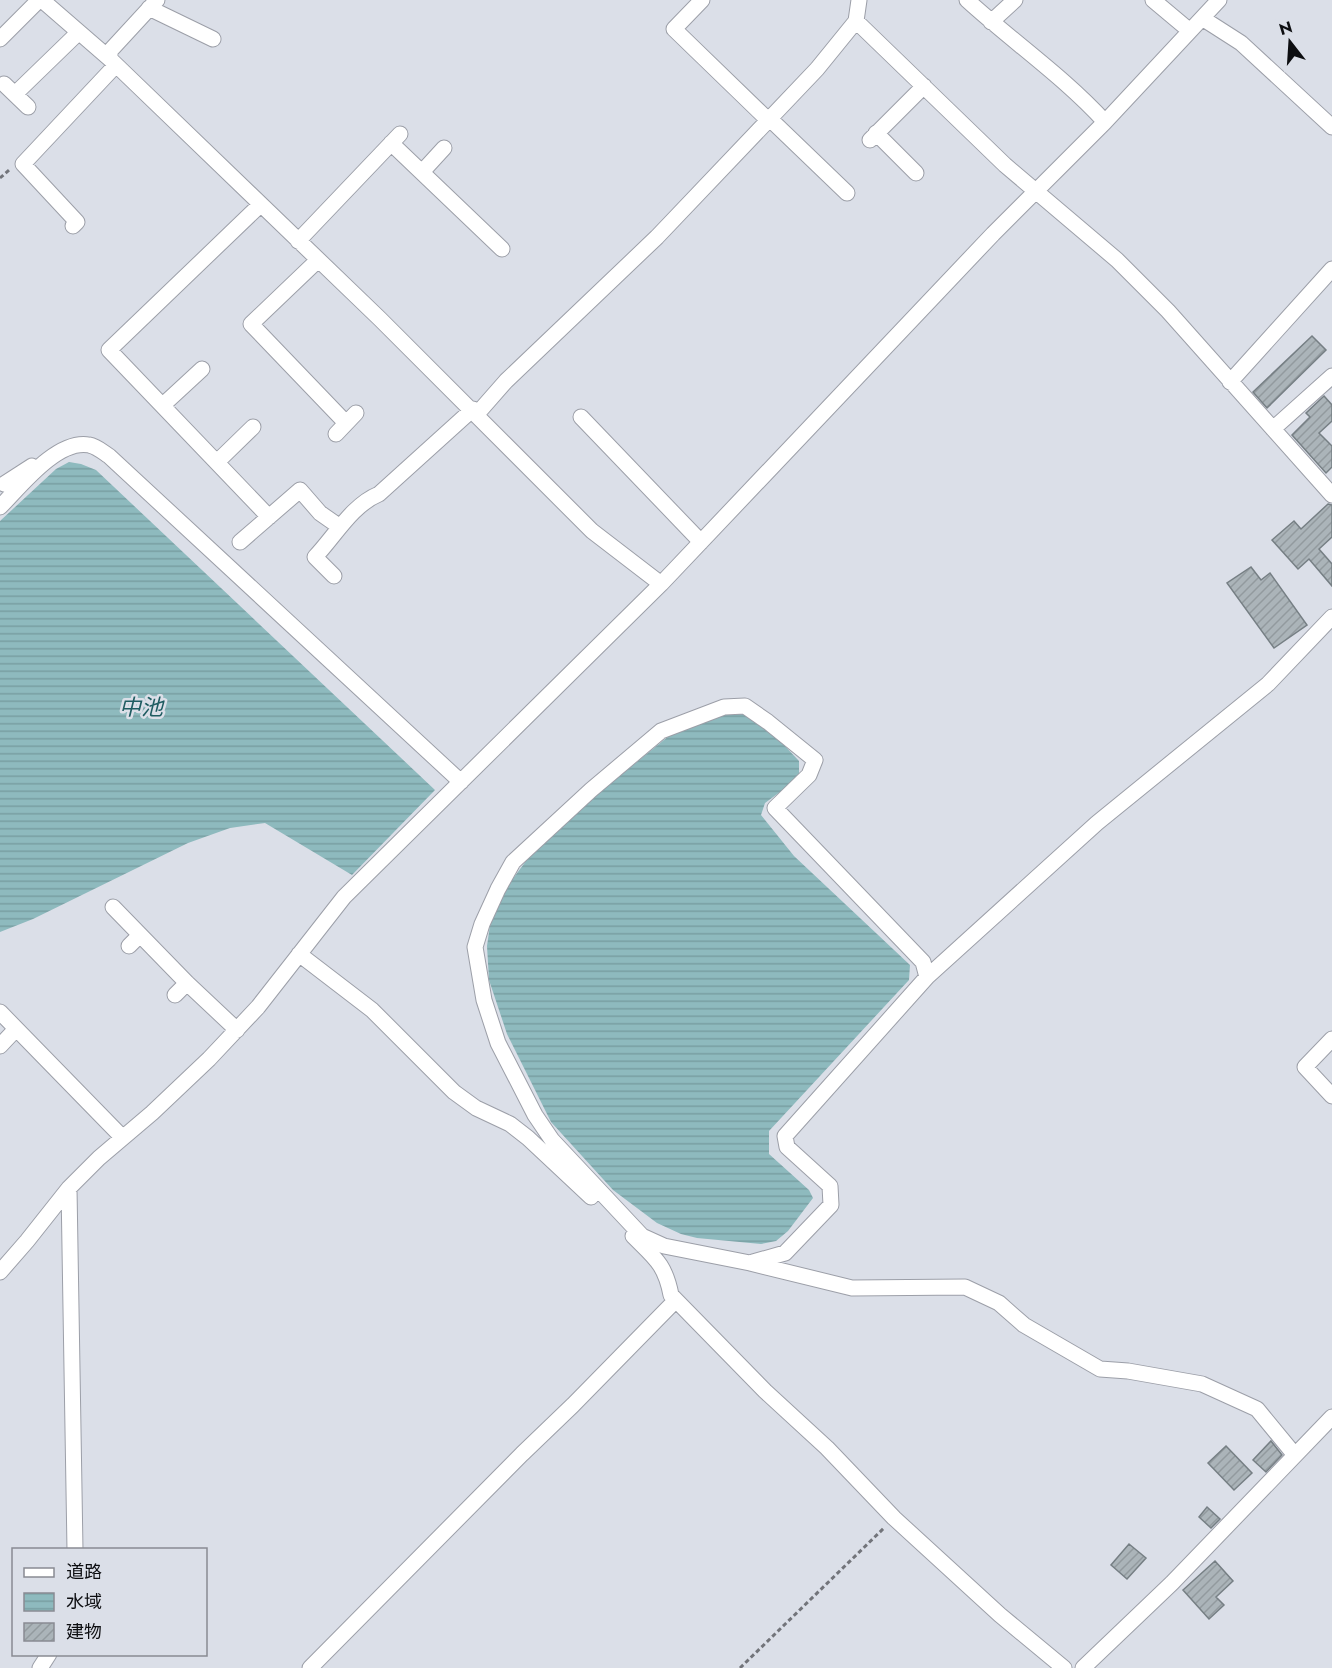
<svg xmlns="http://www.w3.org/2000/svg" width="1332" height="1668" font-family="Jost,'Noto Sans JP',sans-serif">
<defs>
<pattern id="water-rules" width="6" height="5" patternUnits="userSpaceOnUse" patternTransform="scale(1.5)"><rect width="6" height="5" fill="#8ebabe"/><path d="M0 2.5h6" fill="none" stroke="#799fa2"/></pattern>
<pattern id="building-hatch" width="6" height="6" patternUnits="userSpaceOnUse" patternTransform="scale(1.5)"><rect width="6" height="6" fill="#abb4b9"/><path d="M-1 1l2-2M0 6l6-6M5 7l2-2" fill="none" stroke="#929a9e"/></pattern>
</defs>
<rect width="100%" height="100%" fill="#dbdfe8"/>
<path fill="url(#water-rules)" d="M69,462L81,464L96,470L435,790L352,875L265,823L230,828L188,843L33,919L0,932V521L56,469Z
M746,712L768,728L799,761V778L765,803L761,815L794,856L910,965L909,980L769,1131V1154L809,1190L813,1198L788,1231L776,1241L761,1244L697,1238L681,1234L657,1223L613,1190L551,1122L507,1034L489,980L487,946L490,925L506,888L526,861L580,808L680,727L717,714Z"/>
<path fill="url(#building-hatch)" stroke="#767f84" stroke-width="1.5" d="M1312,336L1326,350L1267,408L1253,392Z
M1324,396L1332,405V421L1319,433L1332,446V467L1326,473L1292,435L1310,417L1306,413Z
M1328,504L1332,505V537L1319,549L1332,564V586L1309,559L1298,569L1272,540L1294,521L1301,529Z
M1251,567L1261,580L1270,573L1307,625L1274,648L1227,583Z
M1271,1441L1282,1455L1266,1472L1253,1460Z
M1226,1446L1252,1473L1234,1490L1208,1463Z
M1207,1507L1220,1519L1211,1528L1199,1517Z
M1129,1544L1146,1558L1127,1579L1111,1565Z
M1215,1561L1233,1581L1216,1597L1224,1605L1209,1619L1183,1590Z"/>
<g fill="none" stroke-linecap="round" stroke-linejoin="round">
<g stroke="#9c9fa8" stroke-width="17">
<path id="minor" d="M42,0L110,59L380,319L592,531L661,584
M702,0L674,29L768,120
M967,0C1013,42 1064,77 1105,122
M1153,0L1190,31
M149,8L213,39
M1202,18L1241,43L1332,127
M856,21L1005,165L1117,260L1168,311L1332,495
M991,22L1015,0
M0,39L39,0
M110,59V51L157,0
M4,84L28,107
M15,94L79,32
M770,119L847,193
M876,133L916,173
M870,140L924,86
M391,143L502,249
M422,172L444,148
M260,205L109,350L269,517
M73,226L77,222L23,164L116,65
M298,241L400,134
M318,260L251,324L346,423
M1230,382L1332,269
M163,405L202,369
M477,414L506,381L657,237L817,69L856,21L859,0
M581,417L701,542
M1273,429L1332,376
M336,434L356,413
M217,462L253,427
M4,484L32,466
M0,507C20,487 57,439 89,445C96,446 103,452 109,456L461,782
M240,542L300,490L320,513L340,527
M334,576L315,557C335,536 352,505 379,494L473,409
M113,907L187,983L237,1030
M129,946L140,935
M299,954L372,1010L454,1092L476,1108L510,1124L528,1138L591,1197
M927,977L923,962L775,808L809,775L815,760L768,722L745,706L724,707L661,731L591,790L513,862L498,889L482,924L475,947L484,1000L498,1043L535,1115L552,1140L642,1236L664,1246L750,1263L852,1288L965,1287L999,1303L1024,1325L1100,1369L1128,1371L1202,1384L1257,1409L1294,1454
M175,995L187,983
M0,1012L122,1137
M1332,1039L1305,1067L1332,1096
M0,1046L16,1029
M69,1188L75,1550
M633,1236C655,1258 665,1264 671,1295L765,1391L827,1448L894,1518L1000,1615L1064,1668
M753,1262L785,1253L831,1205L830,1186L787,1147L785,1136L927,977L1097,823L1268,684L1332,617
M0,1272L27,1241L69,1188L99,1158L152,1113L209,1059L258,1007L344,897L661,584L993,234L1105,122L1219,0
M40,1668L49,1654
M310,1668L522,1454L573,1405L676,1300
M1083,1668L1172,1583L1332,1417"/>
</g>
<path stroke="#72747a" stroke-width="3" stroke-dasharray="4.5 3" stroke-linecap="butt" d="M0,178L9,170
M740,1668L884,1528"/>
<use href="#minor" stroke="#fff" stroke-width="15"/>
</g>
<g text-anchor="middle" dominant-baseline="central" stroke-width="5" stroke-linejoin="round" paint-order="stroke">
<g font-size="22" font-style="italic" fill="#1f5c61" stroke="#dbdfe8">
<text x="141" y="707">中池</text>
</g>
</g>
<rect x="12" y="1548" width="195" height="108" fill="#dbdfe8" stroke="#898b92" stroke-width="1.5"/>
<rect x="24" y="1568" width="30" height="9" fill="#ffffff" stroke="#898b92" stroke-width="1.5"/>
<text x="66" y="1578" font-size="18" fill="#0d0e11">道路</text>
<rect x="24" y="1593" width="30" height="18" fill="url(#water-rules)" stroke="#898b92" stroke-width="1.5"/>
<text x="66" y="1608" font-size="18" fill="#0d0e11">水域</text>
<rect x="24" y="1623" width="30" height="18" fill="url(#building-hatch)" stroke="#898b92" stroke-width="1.5"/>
<text x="66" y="1638" font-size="18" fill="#0d0e11">建物</text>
<g transform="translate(1290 42) rotate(343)" stroke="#dbdfe8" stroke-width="4.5" paint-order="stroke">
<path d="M0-4.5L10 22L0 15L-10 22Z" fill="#0d0e11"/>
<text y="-9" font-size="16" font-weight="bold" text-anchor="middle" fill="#0d0e11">N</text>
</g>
</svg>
